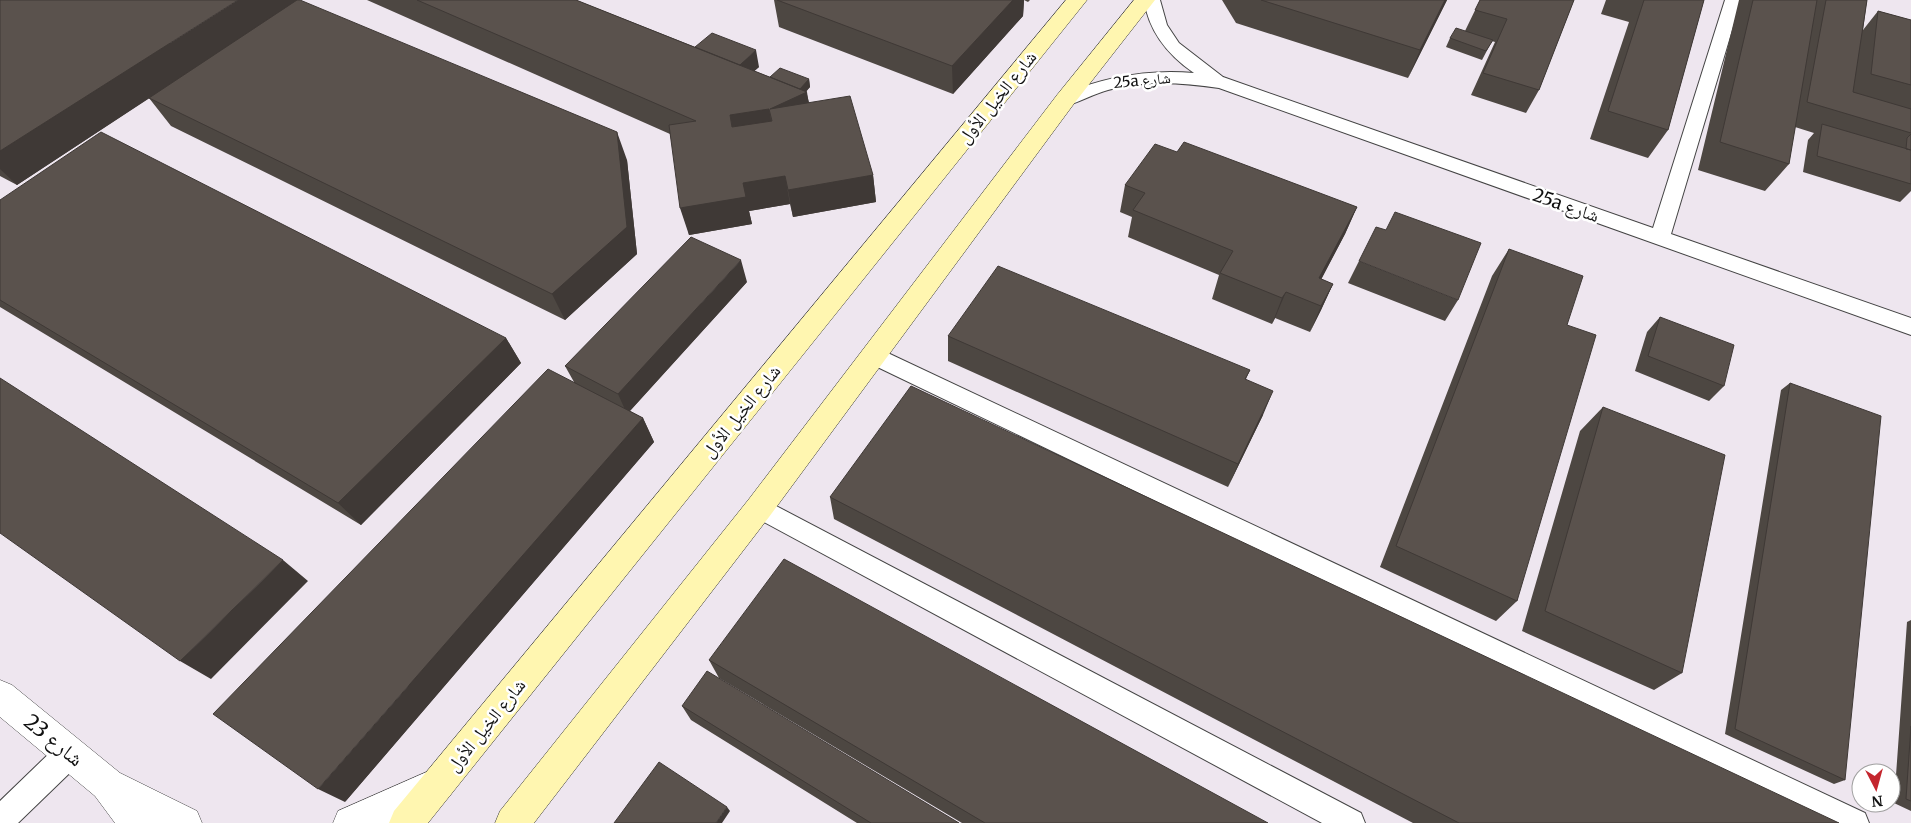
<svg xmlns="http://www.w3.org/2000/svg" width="1911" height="823" font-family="Merriweather,'Noto Naskh Arabic',serif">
<rect width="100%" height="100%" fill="#fffdf5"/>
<path fill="#eee6ef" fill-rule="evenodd" d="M0,0H1911V823H0ZM1861,773H1891V803H1861Z"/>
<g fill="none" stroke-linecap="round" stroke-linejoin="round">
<g stroke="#444" stroke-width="2">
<path id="lane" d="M1144,0H1160L1167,25L1179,43L1223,77L1653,228L1725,0H1741L1671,234L1911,318V335L1219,88C1182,83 1145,80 1108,90C1093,94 1080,102 1065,106L1059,104L1056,100L1059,96C1103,77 1146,69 1194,73C1168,55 1149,32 1144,0Z
M875,347L1865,813L1869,823H1824L867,362L864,356L867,350Z
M759,497L1361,813L1365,823H1322L751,515L747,508L751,501Z
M70,739L80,743L84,753L80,763L18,823H0V801L60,743Z"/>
</g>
<g stroke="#444" stroke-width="1">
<path id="street" d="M0,680L12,685L120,773L197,811L202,823H115L95,796L0,717Z
M438,767L450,772L455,784L450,796L390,823H333L338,811Z"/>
</g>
<g stroke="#333" stroke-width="1">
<path id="secondary" d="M1066,0H1087L428,823H389L394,811Z
M1134,0H1155L1073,105L769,517L534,823H495L500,811L749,499L1057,95Z"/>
</g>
<use href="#lane" fill="#fff" fill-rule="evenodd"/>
<use href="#street" fill="#fff" fill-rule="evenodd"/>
<use href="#secondary" fill="#fff6b0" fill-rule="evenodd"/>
</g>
<path fill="#4d4742" d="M0,0L627,160L637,254L565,320L171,126L149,98L17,185L0,176Z
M367,0H576L695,47L759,67L754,71L770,77L809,79L810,87L806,91L809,102L873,175L876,202L793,217L790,204L749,211L752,224L689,235L670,134Z
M774,0H1030L1028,2L1024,0L1023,16L953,94L779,27Z
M1222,0H1447L1408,78L1236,23Z
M1480,0H1574L1539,90L1526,113L1471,95L1495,42L1492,41L1482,60L1446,47L1450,38L1465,31Z
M1606,0H1704L1668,130L1648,158L1590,139L1629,22L1601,14Z
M1739,0H1867L1863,30L1878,11L1911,20V191L1900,202L1803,172L1808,140L1814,133L1795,127L1789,164L1765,191L1698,170Z
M1177,152L1357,207L1345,234L1321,279L1333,284L1321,310L1310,332L1275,318L1272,324L1212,299L1219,275L1128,237L1132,217L1120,212L1125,185Z
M0,200L506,338L521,363L361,525L0,307Z
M1509,249L1567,325L1517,601L1496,621L1380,567L1492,276Z
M1359,261L1458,300L1445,321L1348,283Z
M747,282L630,411L643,418L654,442L345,802L574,382L565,366Z
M1660,317L1724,386L1709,401L1635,371L1647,332Z
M948,336L1250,370L1246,379L1263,415L1228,487L948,361Z
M1790,383L1845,780L1834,784L1725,734L1781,390Z
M1603,407L1682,673L1654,690L1522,631L1580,431Z
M830,497L1839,823H1413L834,519Z
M1911,620V811L1894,803L1907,622Z
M709,660L1268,823H962L719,678Z
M682,706L959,823H857L691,720Z"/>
<path fill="#3f3936" d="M238,0H299L17,185L0,169V151Z
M1013,0H1024L1023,16L953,94L952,66Z
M1445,0H1447L1408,78L1420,50Z
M756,50L759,67L741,83L737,67Z
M809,79L810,87L805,93L807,92L811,120L770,109L796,92Z
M769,109L774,137L738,155L730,115Z
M617,132L627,160L637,254L565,320L552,294Z
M873,175L876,202L793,217L788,190Z
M785,176L790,204L749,211L752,224L689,235L680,208L743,183Z
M1357,207L1345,234L1310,301L1319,278Z
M741,260L747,282L627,414L618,394Z
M1333,284L1321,310L1310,332L1321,306Z
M1286,292L1275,318L1272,324L1282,298Z
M506,338L521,363L361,525L338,503Z
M1273,391L1263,415L1228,487L1238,464Z
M643,418L654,442L345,802L318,789Z
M283,560L308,581L211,679L180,661Z
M727,807L730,811L722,823H716Z"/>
<path fill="#5a524d" stroke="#3f3936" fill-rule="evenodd" d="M0,0H238L0,151Z
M297,0H300L617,132L627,227L552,294L149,98Z
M417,0H576L807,92L770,109L850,96L873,175L788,190L785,176L743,183L746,197L680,208L669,125L696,121ZM769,109L772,121L732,127L730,115Z
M777,0H1013L952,66Z
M1261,0H1445L1420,50Z
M1480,0H1574L1539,90L1483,73L1507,19L1475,10Z
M1644,0H1704L1668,130L1608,111Z
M1753,0H1817L1789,164L1720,142Z
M1826,0H1867L1853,92L1911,109V133L1807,102Z
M1878,11L1911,20V85L1871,74Z
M1456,28L1493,40L1486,51L1450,38Z
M712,33L756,50L740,65L695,47Z
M780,68L809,79L800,89L770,77Z
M1822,124L1911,150V184L1817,156Z
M101,132L506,338L338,503L0,300V200Z
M1911,134V150L1906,149L1907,138Z
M1184,142L1357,207L1319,278L1333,284L1321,306L1286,292L1282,298L1220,273L1233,251L1133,210L1145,193L1125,185L1155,144L1177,152Z
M1395,212L1481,243L1458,300L1359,261L1376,227L1386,230Z
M691,237L741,260L618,394L565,366Z
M1509,249L1583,276L1567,325L1596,335L1517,601L1396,546Z
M998,266L1250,370L1245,379L1273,391L1238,464L948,336Z
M1660,317L1734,345L1724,386L1648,356Z
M548,369L643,418L318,789L213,714Z
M0,378L283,560L180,661L0,533Z
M1790,383L1881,416L1845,780L1735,729Z
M911,386L1839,823H1459L830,497Z
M1603,407L1725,455L1682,673L1545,611Z
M784,559L1268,823H985L709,660Z
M707,671L959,823H871L682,706Z
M1911,726V801L1906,799Z
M659,762L727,807L716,823H614Z"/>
<g text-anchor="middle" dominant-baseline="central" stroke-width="5" stroke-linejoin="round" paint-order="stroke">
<g font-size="15" fill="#111" stroke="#fff">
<text transform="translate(1142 80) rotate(-5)">25a شارع</text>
</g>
<g font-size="18" fill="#111" stroke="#fff">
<text transform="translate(997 97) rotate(-51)">شارع الخيل الأول</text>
<text transform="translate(1566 205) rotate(19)">25a شارع</text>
<text transform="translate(741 411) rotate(-51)">شارع الخيل الأول</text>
<text transform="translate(486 725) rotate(-51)">شارع الخيل الأول</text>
</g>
<g font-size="21" fill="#111" stroke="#fff">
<text transform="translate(54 740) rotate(39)">شارع 23</text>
</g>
</g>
<g transform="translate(1876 788) rotate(174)"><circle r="24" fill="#ffffff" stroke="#a0a0a0"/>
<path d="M0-4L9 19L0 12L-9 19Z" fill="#c4262e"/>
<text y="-8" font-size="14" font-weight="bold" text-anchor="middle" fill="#111111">N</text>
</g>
</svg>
